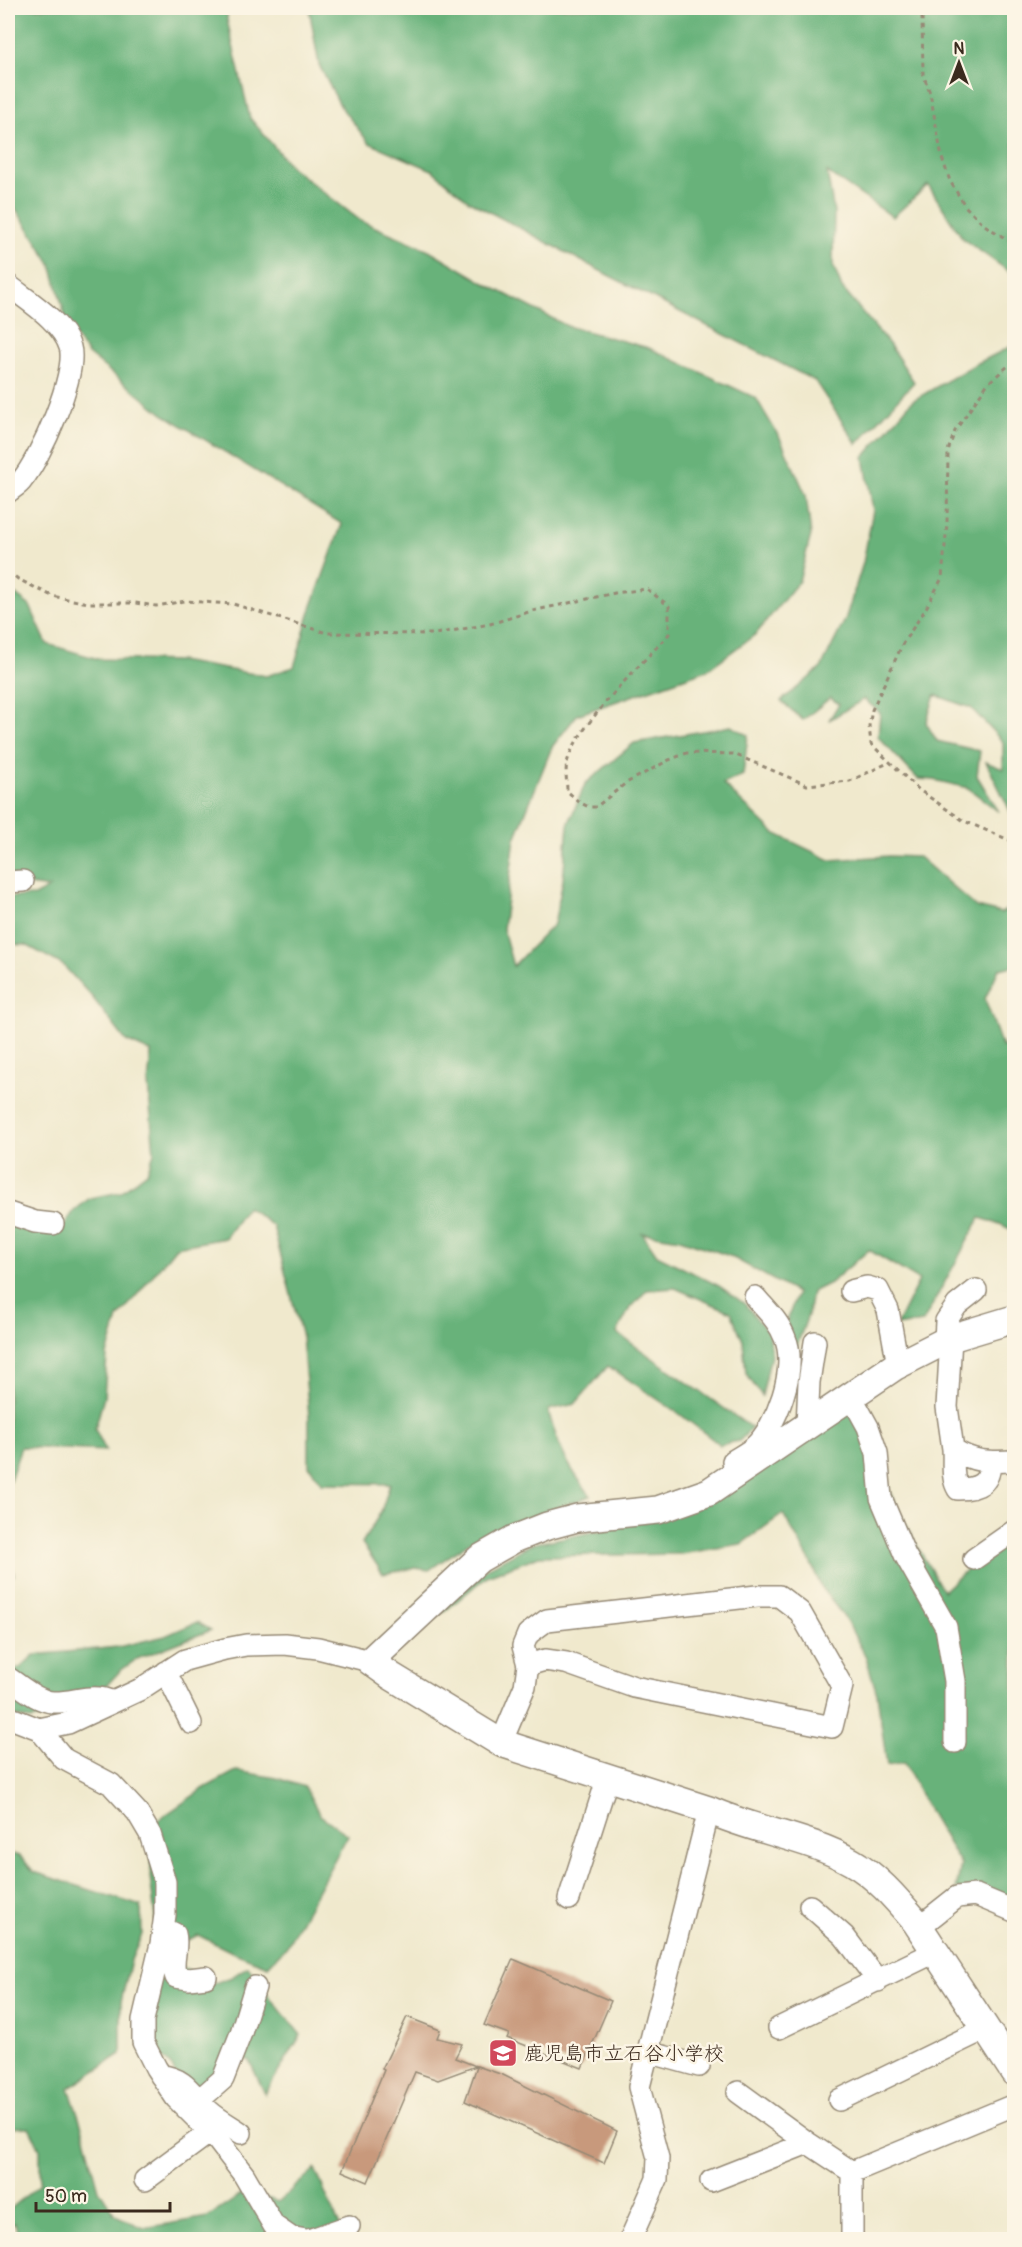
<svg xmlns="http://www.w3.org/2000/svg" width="1022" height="2247" font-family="Pangolin,'Klee One',sans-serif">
<rect width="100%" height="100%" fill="#fcf5e5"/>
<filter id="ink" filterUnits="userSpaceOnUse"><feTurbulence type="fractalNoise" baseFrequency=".0167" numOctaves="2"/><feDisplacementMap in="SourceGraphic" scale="12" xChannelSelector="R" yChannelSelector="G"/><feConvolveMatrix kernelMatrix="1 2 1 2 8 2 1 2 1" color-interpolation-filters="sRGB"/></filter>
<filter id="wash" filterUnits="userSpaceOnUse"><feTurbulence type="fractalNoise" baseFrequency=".008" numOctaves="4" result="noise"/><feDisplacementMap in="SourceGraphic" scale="24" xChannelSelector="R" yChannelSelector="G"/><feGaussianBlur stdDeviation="1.35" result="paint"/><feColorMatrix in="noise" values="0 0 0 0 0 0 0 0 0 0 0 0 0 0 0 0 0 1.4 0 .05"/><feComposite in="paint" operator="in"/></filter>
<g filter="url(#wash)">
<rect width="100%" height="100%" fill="#f0e9cd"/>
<path fill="#67b27a" stroke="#516e4c" stroke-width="1.5" d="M8,8H228L227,20L250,118L291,167L361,221L429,250L488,285L567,326L649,348L756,398L781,440L806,495L811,535L799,581L756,634L707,670L577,715L552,747L515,839L503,929L513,966L554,924L563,880L568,825L585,784L634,743L731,726L748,735L743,775L723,784L774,833L830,860L889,856L919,857L976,907L1001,913L1014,906V966L999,969L985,999L1002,1047L1014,1044V1231L1000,1224L980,1218L923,1322L896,1326L919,1280L869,1250L830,1283L812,1292L808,1315L782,1387L784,1329L797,1293L730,1256L680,1239L642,1233L657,1255L719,1286L745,1304L770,1335L771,1355L762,1396L746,1374L743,1341L731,1312L675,1288L647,1290L629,1310L617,1333L752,1428L739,1441L720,1445L681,1415L608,1366L575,1404L548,1410C558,1447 567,1466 591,1496L482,1534L429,1570L415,1568L383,1574L362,1543L381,1512L390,1484L322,1483L309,1466V1417L302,1337L273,1226L247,1207L225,1238L176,1247L118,1318L107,1355L104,1397L95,1429L106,1451L21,1447L8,1486L10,1512V1549L14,1575L8,1581V1217L60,1231L74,1211L90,1198L121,1192L147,1172L154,1153L148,1084L151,1052L126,1041L92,997L63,965L26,945L8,944V897L34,896L49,888L8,882V589L30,606L47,644L98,659L179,661L266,676L294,667L310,611L342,524L163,414L88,354L68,327L51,264L12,203L8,190Z
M309,8H1014V275L963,239L928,185L893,217L827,172L834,212L833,265L842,288L889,344L914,382L857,444L815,381L608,275L469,201L432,170L369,143L341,107L319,65Z
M1014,345V819L986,762L1003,769V742L971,708L935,695L926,723L937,741L980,751L977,776L999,812L968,788L934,780L918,779L878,737L880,713L864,699L829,720L839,704L830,698L803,720L781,701L821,668L845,620L863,563L873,510L864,457L912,401L974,365Z
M863,1393L880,1473L915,1542L943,1591L1014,1526V1901L956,1889L961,1865L930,1813L904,1763L887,1766L877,1694L866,1657L846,1620L821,1586L810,1561L783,1514L741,1544L681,1554L539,1556L487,1576L450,1607L403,1640L444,1592L531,1544L629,1525Z
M197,1622L211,1630L137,1659L120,1671L91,1702L68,1712L30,1720L8,1715V1670L20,1668L34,1655L118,1647L165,1636Z
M236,1771L277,1778L305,1787L320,1815L348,1835L287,1946L268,1966L232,1952L198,1935L182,1943L179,1965L209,1985L232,1977L248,1966L268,1995L301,2035L265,2094L249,2060L230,2056L207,2102L188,2100L172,2067L148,2042L157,1934L150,1876L157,1821L203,1789Z
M8,1853L20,1856L34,1872L141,1906L142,1934L131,1960L121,2002V2054L69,2088L84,2133L99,2190L115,2215L144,2228L208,2217L247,2191L278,2202L315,2169L341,2229L329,2240H19L15,2223L8,2227V2211L40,2184V2149L29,2127L8,2128Z"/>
<g id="blocks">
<path fill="#c8997c" d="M513,1959L611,2001L582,2068L507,2038L509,2034L484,2025Z
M407,2017L440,2030L437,2038L462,2044L455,2058L476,2066L438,2080L415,2072L368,2182L342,2171L384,2070L382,2069Z
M477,2066L503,2075L617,2131L604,2163L465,2101Z"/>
</g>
</g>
<g filter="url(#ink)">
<use href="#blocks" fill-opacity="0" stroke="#968a76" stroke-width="1.5"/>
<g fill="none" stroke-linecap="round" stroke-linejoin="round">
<g stroke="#968a76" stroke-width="24">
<path id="minor" d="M8,285C28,301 62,321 70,347C78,374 40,459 22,480C19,485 12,488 8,492
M8,882L23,881
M8,1213L35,1222L53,1224
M851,1291L867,1287L878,1290L888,1310L898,1365
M951,1338L947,1407L953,1449C974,1463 990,1462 1014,1461
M945,1341L946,1321L957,1305L976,1290
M851,1396L868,1427L877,1453L881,1498L905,1555L946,1627L955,1681V1742
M807,1426L809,1382L815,1342
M953,1449C954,1462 951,1478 958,1489C978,1489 990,1484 990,1462
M733,1461C739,1457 747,1453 753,1448C777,1427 798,1368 785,1338C779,1321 766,1310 755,1297
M974,1559L1014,1531
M166,1672L191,1723
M8,1678C21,1686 37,1701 53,1702C75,1703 91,1692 113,1702
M8,1717L39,1729L68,1723L139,1690L185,1660L225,1649L246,1645L285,1644L318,1648L370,1661
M39,1729L64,1759L111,1784L137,1812L150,1834L165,1882V1915L161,1944L143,2020V2042L156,2068L176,2098L215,2137L244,2175L274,2226L290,2237L306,2240
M501,1743L525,1686L528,1665L523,1646L528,1634L547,1620L757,1596H779L800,1612L842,1686L832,1727L634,1687L566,1663L545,1660L528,1665
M569,1899L608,1777
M810,1906L844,1936L878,1981
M919,1927L957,1897L976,1895L1014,1911
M163,1928L175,1934C179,1948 170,1963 176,1977L189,1979L206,1977
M779,2028L935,1952
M648,2052L699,2066
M161,2076C185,2077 193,2096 209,2111C219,2120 231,2126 241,2133
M738,2092L808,2143L852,2172V2240
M199,2100L223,2079L241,2033L255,1987
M839,2100L985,2029
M852,2172L1014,2105
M145,2180L210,2132
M711,2181L808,2143
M309,2240L349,2226
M630,2240L657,2179L658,2158L639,2087L709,1810"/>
</g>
<g stroke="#968a76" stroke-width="30">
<path id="tertiary" d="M1014,1319L951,1338L894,1367L709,1492L658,1510L577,1518L547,1526L514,1539L479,1559L370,1661L391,1676L501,1743L709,1810C755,1831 808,1837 852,1862C877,1876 897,1900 916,1922L1014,2072"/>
</g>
<path stroke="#968a76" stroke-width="3" stroke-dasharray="4.5 4.5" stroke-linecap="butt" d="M924,8L922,14L923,74L930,93L942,158L950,181L965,206L983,224L1014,244
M1014,361L988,383L955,431L948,451L947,524L942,578L925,610L903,643L872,710L869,726L871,744L919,790L964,821L1014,842
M8,571L18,579L52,596L88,603H135L156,606L185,601L233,604L327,633L435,634L490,624L532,611L615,593L647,589L669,606V634C642,664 576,726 567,763C565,771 567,783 567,791L579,802L589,807H596L626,783L669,760L687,753L734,754L807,785L850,781L890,762"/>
<use href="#minor" stroke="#fff" stroke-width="21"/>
<use href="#tertiary" stroke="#fff" stroke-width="27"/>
</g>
</g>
<defs>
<g id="school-square" transform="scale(1.5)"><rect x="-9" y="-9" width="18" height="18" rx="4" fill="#d1495b" stroke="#fcf5e5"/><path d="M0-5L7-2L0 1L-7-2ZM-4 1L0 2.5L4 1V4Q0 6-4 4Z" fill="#fff"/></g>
</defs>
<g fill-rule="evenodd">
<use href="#school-square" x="503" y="2053"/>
</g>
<g text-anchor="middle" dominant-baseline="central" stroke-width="5" stroke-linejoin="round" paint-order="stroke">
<g font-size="20" fill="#3b2a1e" stroke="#fcf5e5" text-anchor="start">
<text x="524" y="2053">鹿児島市立石谷小学校</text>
</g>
</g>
<rect width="1022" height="2247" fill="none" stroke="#fcf5e5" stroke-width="30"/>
<g transform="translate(959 63)" stroke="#fcf5e5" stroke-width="4.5" paint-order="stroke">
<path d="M0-4.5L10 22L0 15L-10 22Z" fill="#3b2a1e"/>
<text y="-9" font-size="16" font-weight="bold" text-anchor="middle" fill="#3b2a1e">N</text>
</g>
<path d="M36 2202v9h134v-9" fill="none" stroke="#3b2a1e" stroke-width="3"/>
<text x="45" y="2202" font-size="18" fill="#3b2a1e" stroke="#fcf5e5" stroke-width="4.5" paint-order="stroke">50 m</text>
</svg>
